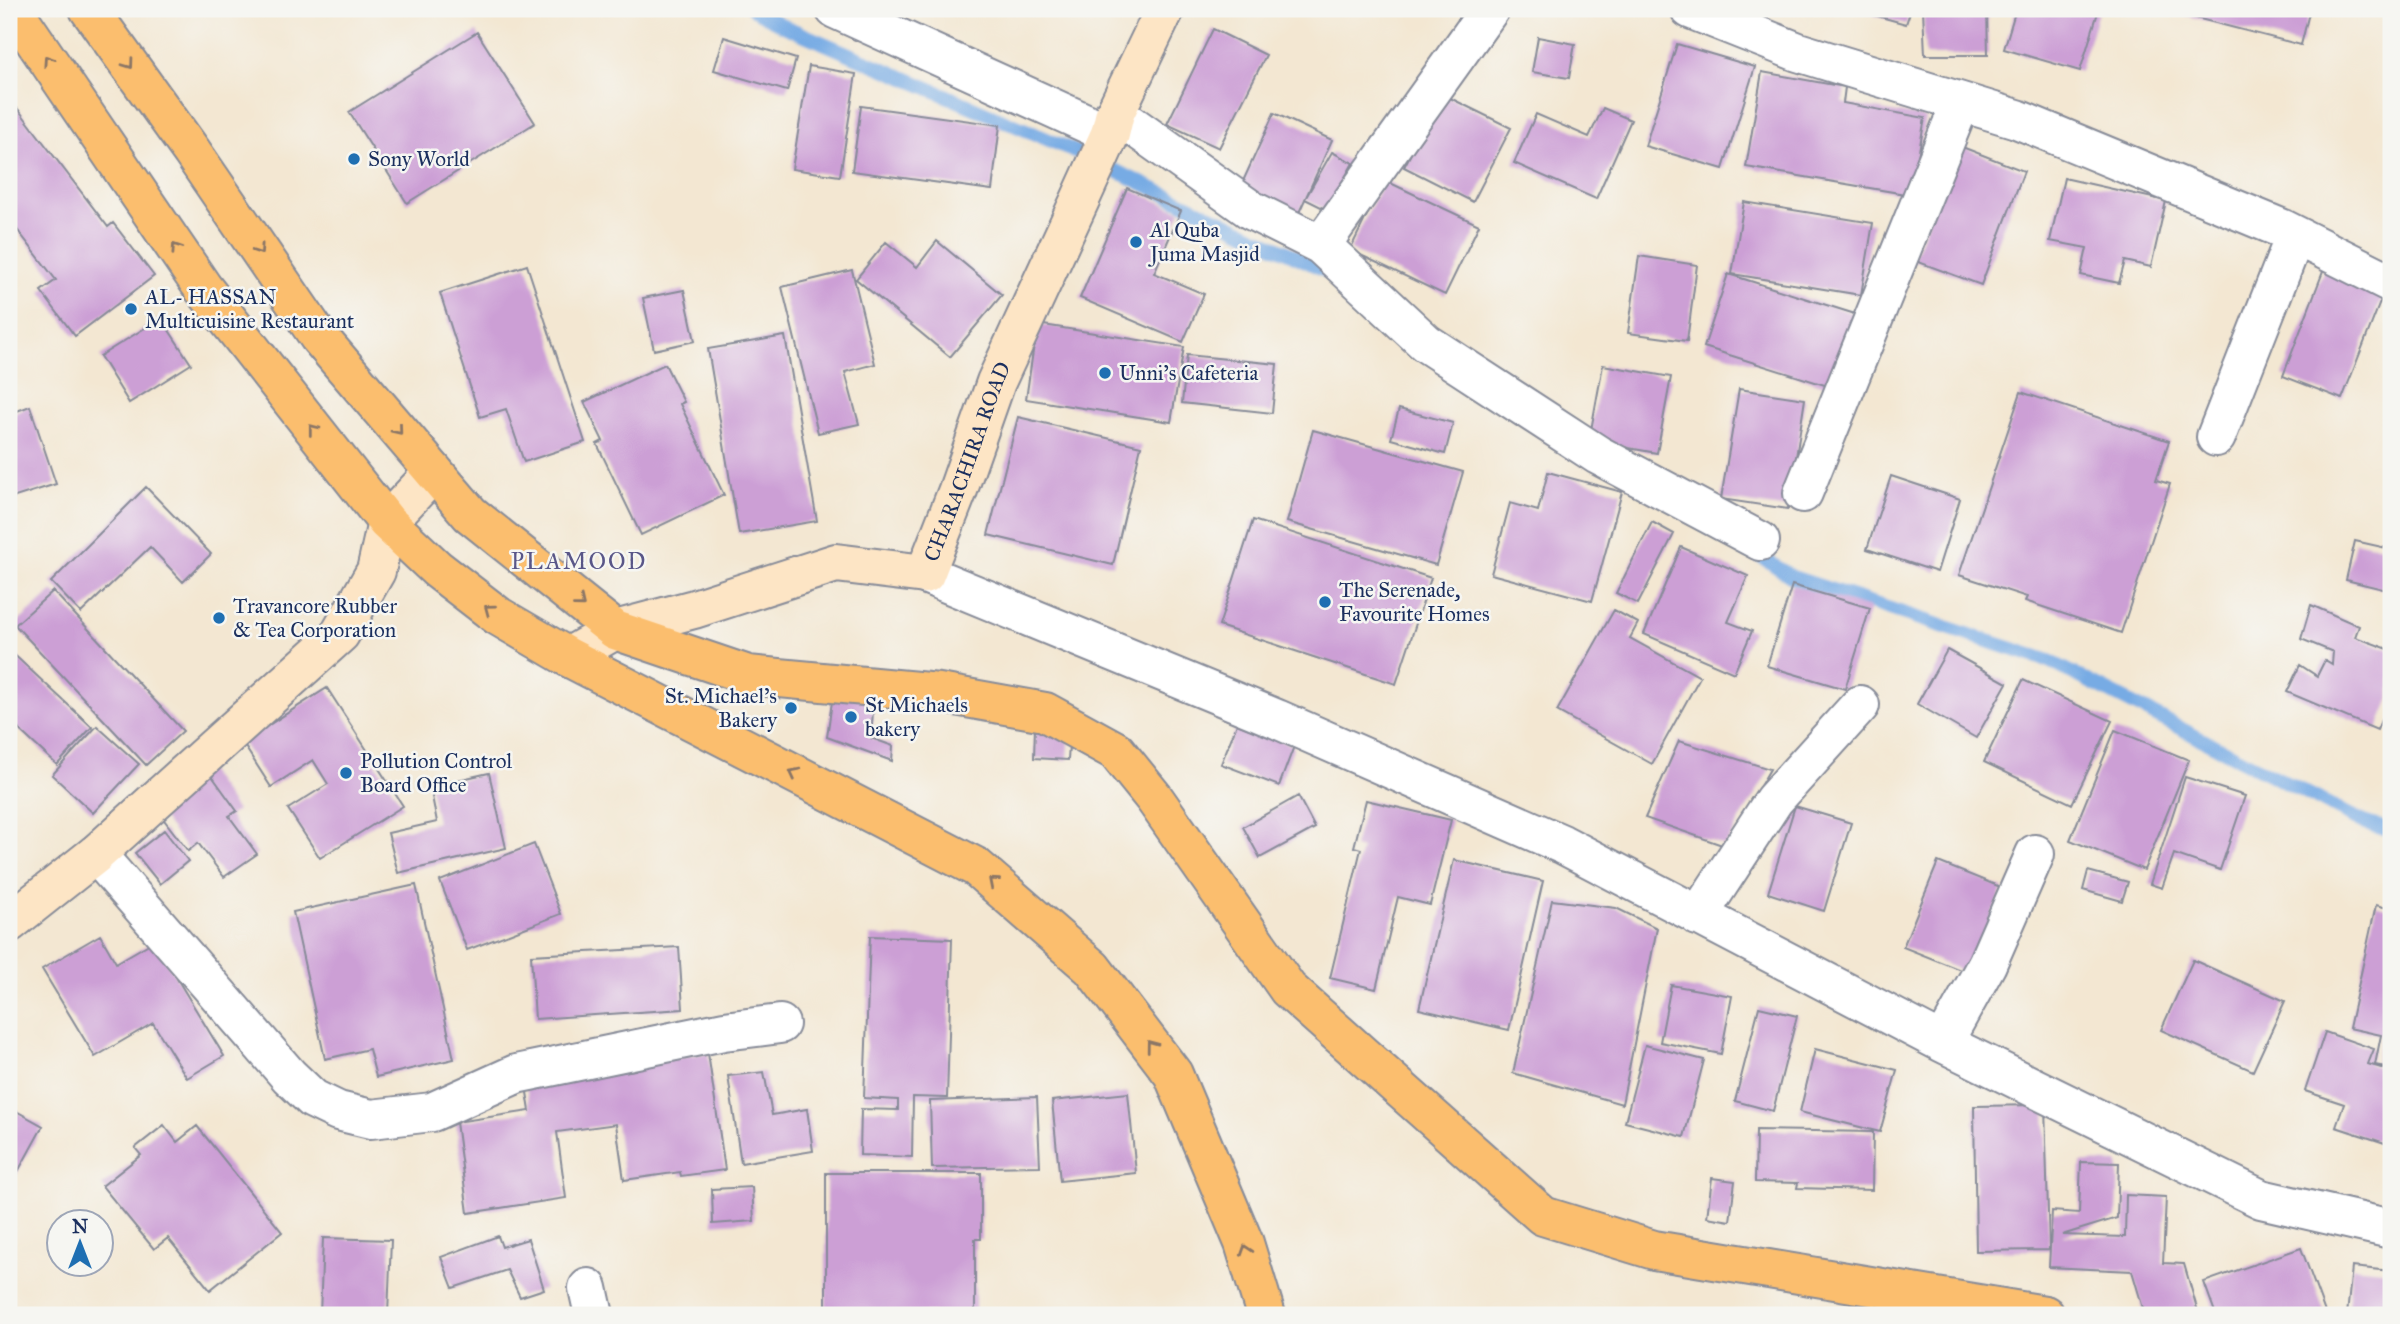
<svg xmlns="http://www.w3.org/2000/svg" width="2400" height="1324" font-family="'IM FELL Great Primer',serif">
<rect width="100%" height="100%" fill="#f6f6f2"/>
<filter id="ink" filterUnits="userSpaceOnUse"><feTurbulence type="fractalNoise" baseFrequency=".0143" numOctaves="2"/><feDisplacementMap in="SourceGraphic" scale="14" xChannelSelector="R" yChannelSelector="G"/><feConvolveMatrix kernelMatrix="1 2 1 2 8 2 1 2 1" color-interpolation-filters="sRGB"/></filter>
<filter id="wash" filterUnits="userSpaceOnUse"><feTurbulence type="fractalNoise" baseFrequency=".00686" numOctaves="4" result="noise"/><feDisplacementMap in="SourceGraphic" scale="28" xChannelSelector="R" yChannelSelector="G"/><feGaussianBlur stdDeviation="1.57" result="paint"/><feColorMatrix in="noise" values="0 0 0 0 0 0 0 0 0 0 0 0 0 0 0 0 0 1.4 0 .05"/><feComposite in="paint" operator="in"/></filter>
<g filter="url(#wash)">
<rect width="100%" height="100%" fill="#f3e7d2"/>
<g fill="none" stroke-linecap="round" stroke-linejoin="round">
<path stroke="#77abe4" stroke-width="14" d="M753,9L784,26L1077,152
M1114,170L1331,273
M1751,550L1792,577L2049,661L2363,822L2391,831"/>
</g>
<g id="blocks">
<path fill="#cc9fd5" d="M1852,9H1911L1906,24Z
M1923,9H1987L1988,55H1925Z
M2016,9H2099L2080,71L2004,49Z
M2161,9H2310L2301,45Z
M1213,29L1266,55L1219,148L1167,124Z
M477,32L535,123L407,203L349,112Z
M724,37L796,59L787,91L714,70Z
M1538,37L1575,44L1569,78L1532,72Z
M1677,44L1755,67L1723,169L1645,146Z
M809,66L856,74L840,176L792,169Z
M1762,72L1845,87L1843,103L1925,118L1911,195L1746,167Z
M1442,94L1511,128L1473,202L1404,167Z
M861,106L1000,125L992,190L852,171Z
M1603,108L1631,120L1596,199L1514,163L1536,114L1589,137Z
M18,109L108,227L113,223L154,276L75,336L41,291L56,280L9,219V116Z
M1274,113L1332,140L1297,217L1239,190Z
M1957,145L2024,171L1981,285L1913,260Z
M1332,152L1353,163L1327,210L1305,199Z
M2064,178L2166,201L2151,267L2125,261L2119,283L2081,275L2087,248L2050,241Z
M1384,180L1479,225L1445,295L1350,250Z
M1127,188L1181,211L1154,273L1204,294L1183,342L1080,298Z
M1744,202L1873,223L1861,295L1732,274Z
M937,241L1002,295L950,357L856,279L886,242L917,267Z
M1639,256L1697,265L1687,341L1628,333Z
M527,265L585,442L524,462L506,409L480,417L440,293Z
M2324,269L2384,292L2342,399L2283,376Z
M852,270L875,364L845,372L859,424L818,433L782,287Z
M1728,274L1855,314L1831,387L1704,347Z
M684,290L695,341L654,350L643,298Z
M161,318L191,364L129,403L100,356Z
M1037,324L1184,347L1171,422L1026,399Z
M785,336L817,521L739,534L708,349Z
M1187,355L1277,364L1272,413L1182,403Z
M665,364L684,402L680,404L724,495L641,535L597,444L603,441L584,402Z
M1603,365L1671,377L1657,453L1589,441Z
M1739,389L1805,399L1788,509L1721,499Z
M2021,392L2169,441L2156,480L2170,484L2121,633L2025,601L2027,597L1959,575Z
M30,406L56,484L9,499V414Z
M1399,409L1453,423L1445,454L1391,439Z
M1018,417L1141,446L1113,565L988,535Z
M1313,430L1463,472L1436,565L1287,522Z
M1548,472L1622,492L1592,601L1491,574L1510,503L1538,511Z
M1891,476L1960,499L1937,572L1867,549Z
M146,487L211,554L183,582L150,547L81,613L51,582Z
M1253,520L1431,578L1396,684L1219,626Z
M1652,522L1674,534L1638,604L1616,593Z
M2355,541L2391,549V591L2346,580Z
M1681,547L1748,576L1728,622L1752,631L1734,673L1644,634Z
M1792,585L1870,608L1845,689L1767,666Z
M53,591L183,731L146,765L15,625Z
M2311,605L2359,626L2355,637L2391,650V696L2377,730L2287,692L2300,665L2317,676L2325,660L2332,664L2333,652L2301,639Z
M1614,610L1638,623L1630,638L1700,677L1652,764L1557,711Z
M9,650L92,727L57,765L14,725L9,730Z
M1947,650L2007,683L1976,738L1917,704Z
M2023,680L2112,721L2072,804L1984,762Z
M327,688L403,806L320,858L288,809L328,784L313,760L271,787L242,742Z
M833,694L874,698L871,738L893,746L892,761L827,737Z
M1237,724L1294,746L1279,786L1221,764Z
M97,726L139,764L93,813L52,775Z
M1035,727L1070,730L1068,760L1034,758Z
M2115,730L2189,760L2144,870L2070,840Z
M1679,741L1770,769L1725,846L1645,818Z
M207,769L237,811L229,816L257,854L224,877L198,843L188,851L155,808Z
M489,773L506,848L398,873L388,833L437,822L430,786Z
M2185,777L2245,796L2220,870L2174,854L2162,888L2150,884Z
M1298,796L1315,828L1260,858L1243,827Z
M1366,800L1451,820L1430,905L1398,897L1376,989L1330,978L1361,849L1354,847Z
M1795,806L1851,823L1824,911L1768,893Z
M164,830L188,861L160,884L135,853Z
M534,844L561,914L467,950L440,881Z
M1454,860L1543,881L1509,1030L1419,1009Z
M1938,862L2003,888L1968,973L1903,947Z
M2088,871L2128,882L2122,901L2083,890Z
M416,885L454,1059L376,1077L369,1049L325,1059L293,912Z
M1552,900L1616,908L1657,928L1622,1104L1513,1073Z
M2376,905L2391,909V1068L2375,1065L2381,1035L2349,1028Z
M100,935L116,963L154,941L224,1056L187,1078L153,1023L95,1057L42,969Z
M870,936L952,939L947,1098L913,1097L912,1157L860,1155L861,1109L898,1110V1100L864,1098Z
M679,947L683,1009L535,1019L531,955Z
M2193,960L2285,1001L2253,1071L2161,1030Z
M1671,985L1732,996L1721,1054L1660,1042Z
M1759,1007L1797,1016L1773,1111L1735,1101Z
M2325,1032L2374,1049L2368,1064L2391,1071V1145L2336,1127L2344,1104L2305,1091Z
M1645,1045L1704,1060L1684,1137L1625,1122Z
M1815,1049L1897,1070L1880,1132L1800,1112Z
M708,1053L725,1170L681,1176L680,1172L624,1180L616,1124L557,1132L566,1198L468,1213L456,1122L530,1111L526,1086L636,1070L635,1063Z
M764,1072L772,1115L807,1109L813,1151L741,1163L728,1076Z
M1128,1093L1136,1173L1060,1181L1052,1101Z
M1037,1097L1040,1166L932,1168L930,1101Z
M2045,1105L2049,1250L1976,1251L1974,1106Z
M9,1107L43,1126L9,1188Z
M164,1125L177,1142L197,1126L282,1232L210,1290L168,1238L154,1249L102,1186L141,1155L135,1148Z
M1756,1130L1873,1132L1872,1190L1797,1188L1798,1183L1755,1182Z
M2081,1162L2119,1163L2117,1218L2062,1235L2125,1237L2126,1195L2166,1197L2163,1263L2184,1264L2199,1315H2145L2132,1271L2049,1267L2052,1211L2079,1213Z
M826,1173H981V1239H975V1313H826Z
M1712,1178L1735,1181L1730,1221L1707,1217Z
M752,1187L754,1221L713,1224L712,1189Z
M498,1236L502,1247L528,1239L544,1289L520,1297L507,1270L453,1288L441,1257Z
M323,1238L391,1240L388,1315H320Z
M2301,1248L2326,1315H2216L2204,1282Z
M2352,1267L2391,1271V1315H2347Z"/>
</g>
</g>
<g filter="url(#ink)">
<use href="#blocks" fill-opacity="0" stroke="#878b98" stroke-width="2"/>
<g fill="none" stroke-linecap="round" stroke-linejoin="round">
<g stroke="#878b98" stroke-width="42">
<path id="street" d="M835,9L1110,134
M1690,9L1798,52L2017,119L2283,229L2391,283
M1115,113L1251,210L1321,245L1426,343L1598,455L1760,541
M1321,245L1490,9
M2216,437L2295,236
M1803,493L1961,102
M925,574L1277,719L1562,844L1943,1043L2261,1199L2391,1229
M96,854L289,1076L313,1099L338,1111L371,1119L432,1112L516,1074L724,1031L780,1024
M1698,916L1774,800L1860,705
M1943,1043L1987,964L2035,854
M588,1288L594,1315"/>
</g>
<g stroke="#878b98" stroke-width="42">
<g id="secondary">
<path id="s1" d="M568,657L615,630L694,609L836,563L925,574L958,490L996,382L1079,202L1110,134L1115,113L1165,9"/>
<path d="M9,923L96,854L340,634L376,571L387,522L434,472"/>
</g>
</g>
<g stroke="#878b98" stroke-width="42">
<path id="primary" d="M13,9L203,288L387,522L437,569L498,616L568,657L976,867L1092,968L1173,1074L1244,1243L1266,1315
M89,9L192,152L318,336L470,514L615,630L748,675L939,693L1045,712L1116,751L1154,798L1288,989L1543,1216L1654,1250L2045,1315"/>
</g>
<use href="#street" stroke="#fff" stroke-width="38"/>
<use href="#secondary" stroke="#fde5c5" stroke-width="38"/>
<use href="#primary" stroke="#fbbe6e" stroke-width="38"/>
</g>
<defs><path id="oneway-chevron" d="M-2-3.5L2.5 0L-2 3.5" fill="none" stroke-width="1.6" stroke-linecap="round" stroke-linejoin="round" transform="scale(1.75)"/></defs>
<g stroke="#8b7666">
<use href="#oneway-chevron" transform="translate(48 60) rotate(-124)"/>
<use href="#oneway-chevron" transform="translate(129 64) rotate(54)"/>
<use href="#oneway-chevron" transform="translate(176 248) rotate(-124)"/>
<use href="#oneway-chevron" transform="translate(259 250) rotate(56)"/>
<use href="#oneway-chevron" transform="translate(313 429) rotate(-128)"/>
<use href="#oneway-chevron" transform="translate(398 430) rotate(50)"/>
<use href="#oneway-chevron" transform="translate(580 603) rotate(39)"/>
<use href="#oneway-chevron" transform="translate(489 609) rotate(-143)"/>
<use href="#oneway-chevron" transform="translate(794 773) rotate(-153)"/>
<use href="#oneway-chevron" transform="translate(993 882) rotate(-139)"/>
<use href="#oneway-chevron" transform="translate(1151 1045) rotate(-127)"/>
<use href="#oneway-chevron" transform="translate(1246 1250) rotate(-108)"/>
</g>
</g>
<g fill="#1f6fb2" stroke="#f6f6f2" stroke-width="2.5">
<circle cx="354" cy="159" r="7"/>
<circle cx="1136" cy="242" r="7"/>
<circle cx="131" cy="309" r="7"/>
<circle cx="1105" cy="373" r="7"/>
<circle cx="1325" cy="602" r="7"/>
<circle cx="219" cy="618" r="7"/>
<circle cx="791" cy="708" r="7"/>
<circle cx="851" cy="717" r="7"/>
<circle cx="346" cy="773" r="7"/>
</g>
<g text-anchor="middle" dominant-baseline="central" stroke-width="5" stroke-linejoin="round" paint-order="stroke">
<g font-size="21" fill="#1b2f5e" stroke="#f6f6f2" text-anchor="start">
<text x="368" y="159">Sony World</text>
<text x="1150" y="230">Al Quba<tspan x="1150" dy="24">Juma Masjid</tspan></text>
<text x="145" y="297">AL- HASSAN<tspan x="145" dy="24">Multicuisine Restaurant</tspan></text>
<text x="1119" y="373">Unni's Cafeteria</text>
<text x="1339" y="590">The Serenade,<tspan x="1339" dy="24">Favourite Homes</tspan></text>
<text x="233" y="606">Travancore Rubber<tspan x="233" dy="24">&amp; Tea Corporation</tspan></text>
<text x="777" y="696" text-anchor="end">St. Michael's<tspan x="777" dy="24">Bakery</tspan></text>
<text x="865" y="705">St Michaels<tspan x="865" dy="24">bakery</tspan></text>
<text x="360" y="761">Pollution Control<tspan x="360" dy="24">Board Office</tspan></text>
</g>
<g font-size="21" fill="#1b2f5e" stroke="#f6f6f2">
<text stroke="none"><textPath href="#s1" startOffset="495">CHARACHIRA ROAD</textPath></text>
</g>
<g font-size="23" letter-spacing="2" fill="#595688" stroke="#f6f6f2">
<text x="579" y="561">PLAMOOD</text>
</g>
</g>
<rect width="2400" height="1324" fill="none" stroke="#f6f6f2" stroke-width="35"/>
<g transform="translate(80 1243)"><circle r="33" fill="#f6f6f2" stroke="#9ea6b7" stroke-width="2"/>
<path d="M0-5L12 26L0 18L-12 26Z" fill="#1f6fb2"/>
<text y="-10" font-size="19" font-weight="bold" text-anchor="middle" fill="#1b2f5e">N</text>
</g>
</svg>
